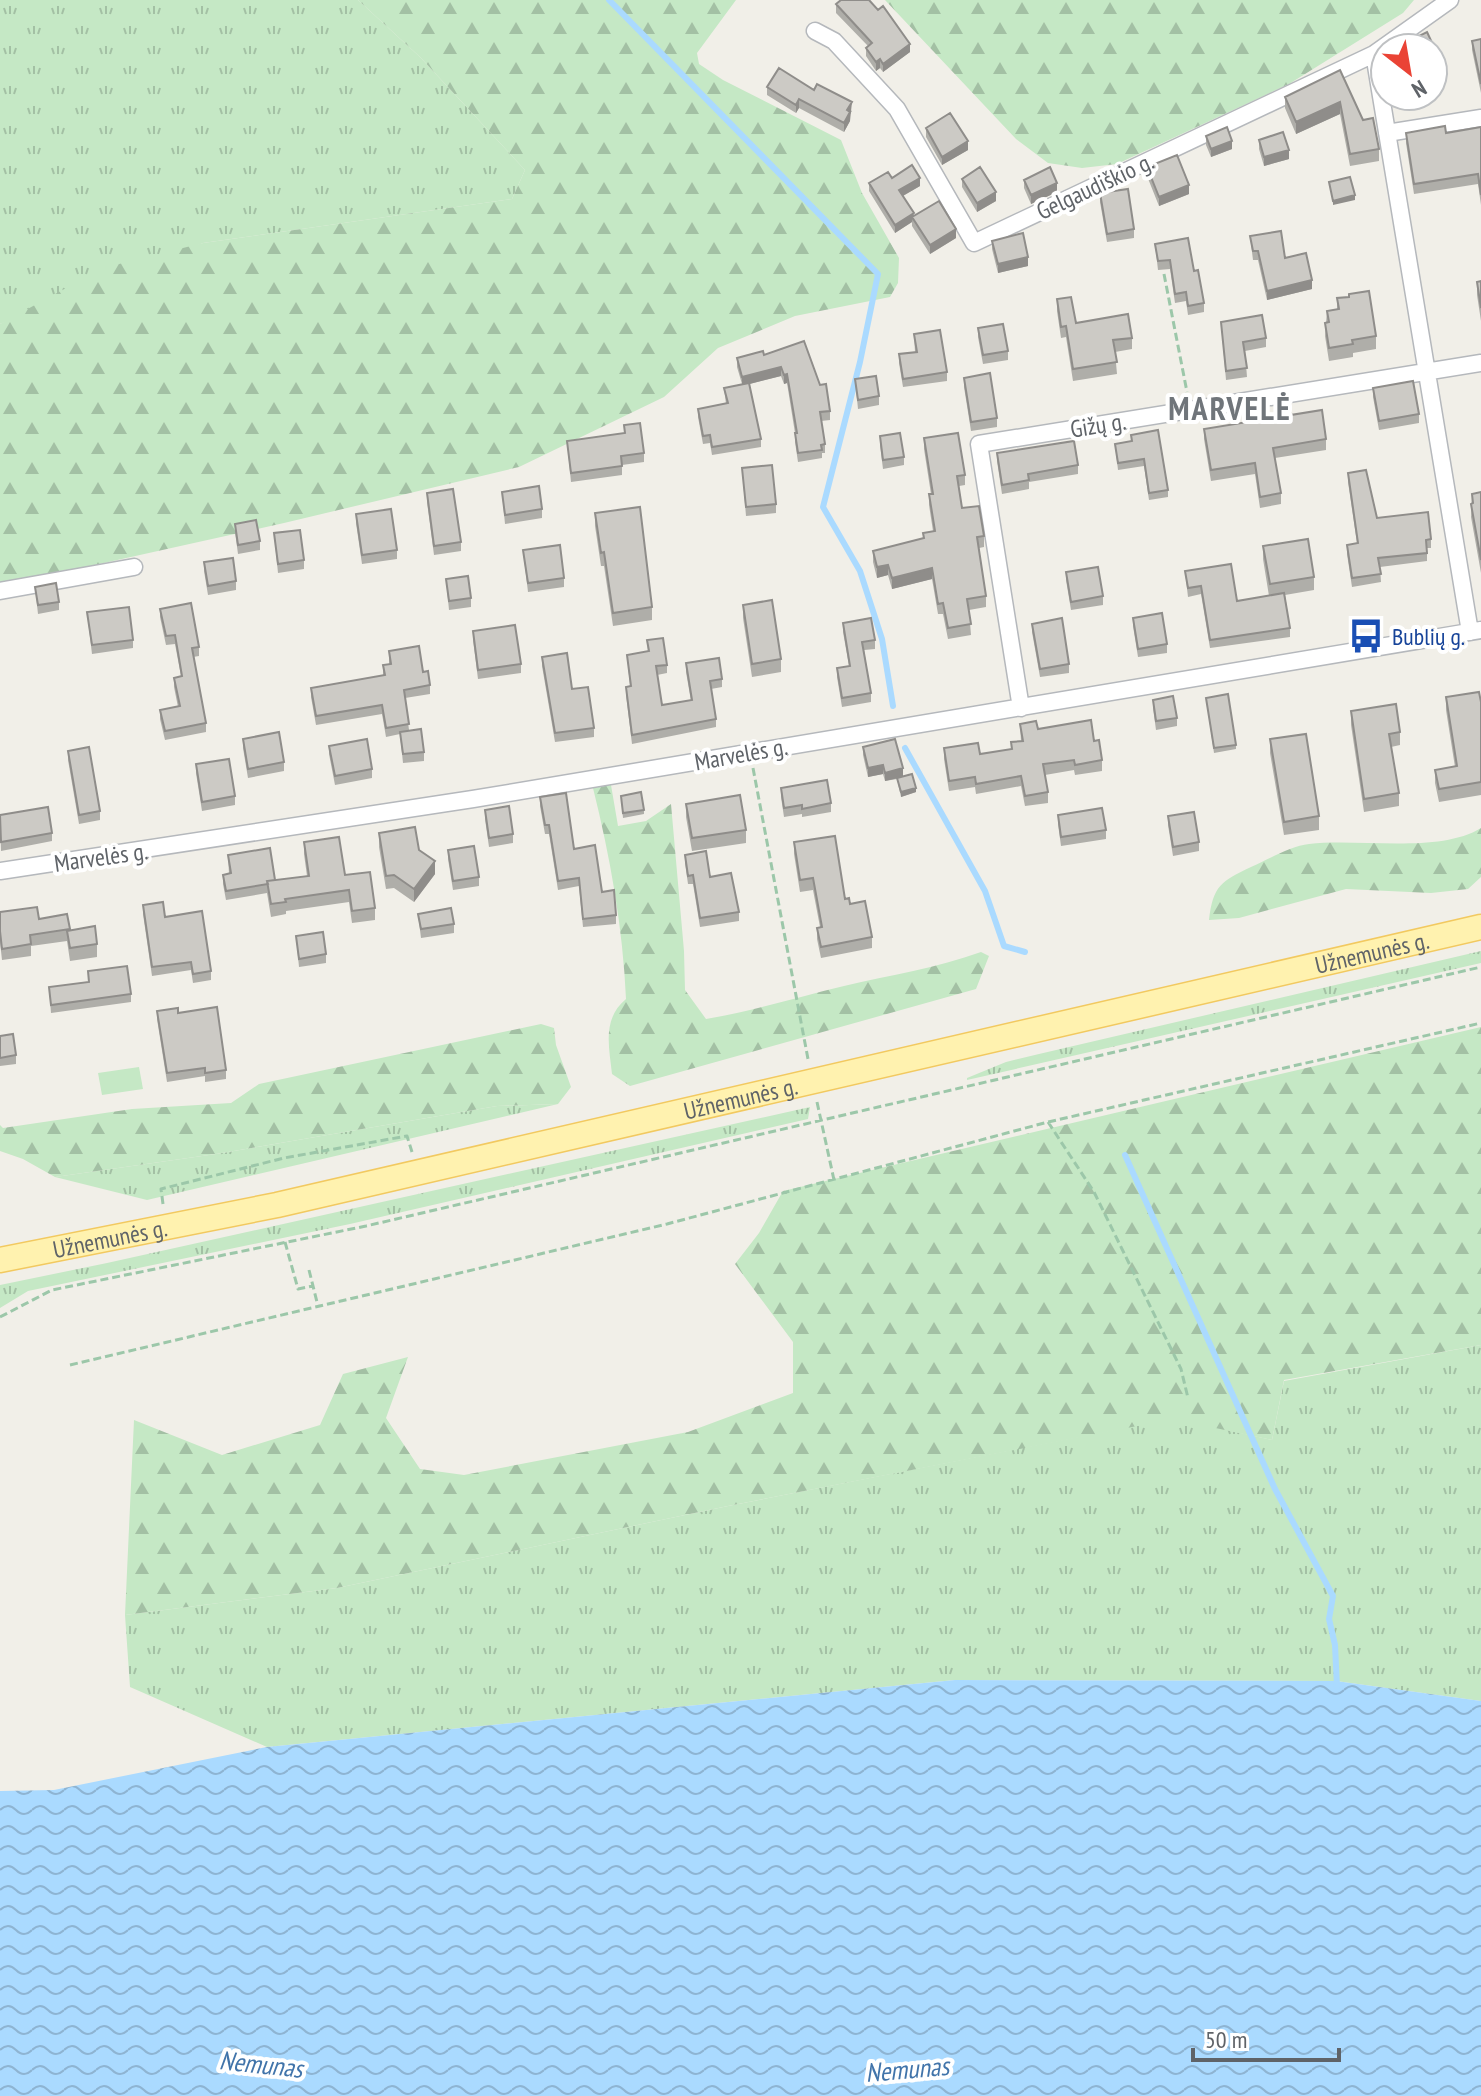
<svg xmlns="http://www.w3.org/2000/svg" width="1481" height="2096" font-family="'PT Sans Narrow',sans-serif">
<defs>
<pattern id="grass-tufts" width="24" height="20" patternUnits="userSpaceOnUse" patternTransform="scale(2)"><rect width="24" height="20" fill="#c5e8c5"/><path d="M3 7l-1-3M5 7V3M7 7l1-3M15 17l-1-3M17 17v-4M19 17l1-3" fill="none" stroke="#a3c0a4"/></pattern>
<pattern id="forest-firs" width="22" height="20" patternUnits="userSpaceOnUse" patternTransform="scale(2)"><rect width="22" height="20" fill="#c5e8c5"/><path d="M5 1l3.5 6h-7zM16 11l3.5 6h-7z" fill="#a3c0a4"/></pattern>
<pattern id="water-waves" width="16" height="10" patternUnits="userSpaceOnUse" patternTransform="scale(2)"><rect width="16" height="10" fill="#aadaff"/><path d="M0 5q4-4 8 0t8 0" fill="none" stroke="#8eb4d2"/></pattern>
</defs>
<rect width="100%" height="100%" fill="#f1efe8"/>
<path fill="url(#grass-tufts)" d="M0,0H358L420,57L525,170L512,199L203,243L0,324Z
M1481,951V963L967,1080V1078L1006,1062L1039,1054Z
M558,1104L147,1200L55,1177L216,1154L497,1106Z
M810,1107L808,1119L350,1224L28,1291L0,1308V1285L107,1263Z
M1481,1345V1701L1336,1681L955,1680L267,1747L130,1687L125,1615L337,1588L728,1506L1174,1418L1272,1440L1284,1381Z"/>
<path fill="url(#forest-firs)" d="M358,0H736L697,53L699,64L723,80L841,140L862,193L899,258L898,283L890,297L795,316L718,348L664,397L519,467L284,523L0,586V324L103,268L203,243L512,199L525,170L420,57Z
M885,0H1414L1403,13L1289,84L1117,164L1082,168L1048,163L1016,139Z
M611,785L618,826L646,821L671,804L684,951L685,990L706,1019C753,1011 798,997 844,986C890,975 937,968 981,952L989,956L976,989L630,1086L612,1074C609,1046 602,1019 626,999C623,928 610,856 593,788Z
M1481,828V877L1468,889L1431,893L1346,889L1239,918L1209,920C1213,886 1221,881 1251,867C1269,859 1291,846 1309,844C1358,838 1439,854 1481,828Z
M541,1024L554,1028L556,1045L571,1087L558,1104L497,1106L216,1154L55,1177L23,1159L0,1151V1125L3,1128L132,1109L231,1103L259,1084Z
M1481,1027V1345L1284,1380L1272,1440L1173,1419L728,1506L337,1588L125,1615L134,1420L222,1455L320,1425L343,1374L408,1357L386,1418L420,1469L464,1475L688,1432L793,1393V1342L735,1264L759,1233L783,1191Z"/>
<path fill="#c5e8c5" d="M139,1067L143,1089L102,1095L98,1073Z"/>
<path fill="url(#water-waves)" d="M955,1680L1336,1681L1481,1701V2096H0V1791L54,1790L267,1747Z"/>
<g fill="none" stroke-linecap="round" stroke-linejoin="round">
<path stroke="#aadaff" stroke-width="6" d="M609,0L878,274L860,362L823,507L860,571L882,639L893,706
M905,748L985,891L1004,946L1025,952
M1125,1155L1275,1489L1333,1596L1329,1619L1335,1645L1337,1687"/>
<g stroke="#b5b8bc" stroke-width="19">
<path id="street" d="M815,31L834,41L897,109L974,243L1374,54L1450,0
M1374,54L1470,632
M1387,133L1481,118
M0,591L134,567
M1021,708L979,444L1481,363
M0,871L473,799L1481,630"/>
</g>
<g stroke="#f2c960" stroke-width="27">
<g id="primary">
<path id="s1" d="M0,1260L277,1205L1481,927"/>
</g>
</g>
<path stroke="#9cc7a9" stroke-width="3" stroke-dasharray="8 4" stroke-linecap="butt" d="M1164,274L1187,392
M753,768L808,1059
M817,1102L834,1180
M1048,1122L1094,1192L1181,1369L1188,1398
M163,1204L161,1189L284,1158L407,1136L412,1152
M285,1242L298,1289L313,1286
M309,1270L318,1306
M0,1317L52,1290L366,1226L1481,967
M70,1365L667,1224L1048,1122L1481,1023"/>
<use href="#street" stroke="#fff" stroke-width="16"/>
<use href="#primary" stroke="#fff2af" stroke-width="24"/>
</g>
<path fill="#afaea9" d="M836,4L910,52L883,72L880,68L876,71L866,56V48L868,46L836,13Z
M1481,39V93L1472,50V41Z
M1340,70L1363,120L1379,149V161L1350,166L1340,114L1296,134L1285,108V97Z
M767,87L814,90L852,111L850,114V121L844,132L799,108L796,113L767,95Z
M1481,127V205L1478,184L1414,194L1406,143V133H1446Z
M926,128L968,150L942,165L926,137Z
M1206,136L1232,149L1211,157L1206,145Z
M1259,140L1289,159L1264,166L1259,149Z
M1147,167L1189,194L1159,206L1147,176Z
M892,178L920,186L903,196L914,216L956,238L930,254L912,226V222L895,233L869,191V183Z
M962,179L996,201L977,212L962,187Z
M1024,180L1057,192L1031,204L1024,188Z
M1100,193L1134,229V238L1107,242L1100,202Z
M1250,236L1285,258L1312,289L1267,300L1258,260H1253Z
M992,241L1028,266L998,273L992,249Z
M1155,244L1194,271L1204,303V312L1188,315L1186,301L1175,303L1170,269L1158,270Z
M1481,281V321L1477,295V282Z
M1337,298L1376,336V349L1353,353V357L1329,361L1325,336L1327,311L1337,309Z
M1057,299L1076,323L1132,338V349L1115,352L1117,374L1073,381L1066,337L1061,338L1057,311Z
M1221,322L1266,338V347L1245,351L1247,377L1226,380Z
M978,328L1008,351V360L983,364L978,337Z
M914,334L947,372V381L903,387L899,363V354L915,352Z
M764,355L820,385L830,411V420L821,421L825,444V453H822V458L798,462L795,442V433L787,383L784,384L781,376L749,384L761,439V447L712,455L710,443L703,444L698,417V409L726,404L724,388L742,384L737,367V358Z
M964,378L997,418V427L971,431L964,387Z
M855,379L879,396V405L858,409Z
M1373,388L1419,414V423L1379,430L1373,397Z
M624,425L644,453V462L622,465V475L571,482L567,441L624,433Z
M1204,429L1326,439V450L1275,458L1281,493V504L1260,508L1255,474L1211,481L1204,439Z
M1131,435L1168,490V497L1149,500L1144,466L1118,470L1115,444L1131,441Z
M880,436L904,457V465L883,469L880,445Z
M924,438L965,475V485L959,486L962,508L984,536V547L979,548L986,596V607L969,610L971,635L948,639L943,614H938L932,579L892,589L888,575L877,578L873,562V551L923,538V533L933,531L929,505V494H931L924,449Z
M997,453L1078,465V474L1029,482V489L1002,494L997,461Z
M742,468L776,504V513L746,516Z
M1348,473L1377,518L1431,539V548H1427V561L1380,567L1381,582L1352,587L1347,554V545L1357,543L1348,482Z
M502,492L542,509V518L505,524Z
M1481,492V573L1471,517L1472,494Z
M427,493L461,542V551L434,555L427,502Z
M595,513L652,607V620L613,626L604,566H601L595,526Z
M356,514L397,550V559L362,564L356,523Z
M235,524L260,541V550L238,554L235,532Z
M274,533L304,560V569L278,573Z
M1263,546L1314,577V590L1285,595L1290,628V637L1210,648L1201,594L1188,597L1185,571L1237,601L1269,596L1263,559Z
M523,550L564,578V587L528,592Z
M204,562L236,581V590L208,595L204,571Z
M1066,572L1103,596V605L1071,610L1066,580Z
M446,579L471,598V607L449,610Z
M35,587L59,602V610L38,614Z
M743,605L781,659V672L752,677L743,618Z
M160,609L199,647V656L193,657L206,723V732L165,740L160,719V710L178,707L174,687V678L181,676L175,644L166,645L160,617Z
M87,612L133,640V648L92,654Z
M1133,618L1167,644V653L1138,657L1133,626Z
M843,623L875,640V649L864,650L871,693V702L842,707L837,677V668L849,666L843,632Z
M1032,624L1069,664V673L1040,677L1032,632Z
M473,631L521,664V673L478,679L473,640Z
M647,640L667,665V673L657,675L662,705L691,701L686,672V663L722,679V687L711,689L716,719V727L632,744L626,695V687L630,686L627,655L648,652Z
M389,651L430,685V694L405,698L409,730L424,752V761L403,763L400,734L386,737L382,714L316,725L311,697V688L383,676V665L389,664Z
M542,657L572,689L594,728V737L555,742L542,666Z
M1446,697L1481,702V795L1439,802L1435,783V770L1455,767L1446,710Z
M1206,698L1236,745V749L1214,753Z
M1153,700L1177,718V726L1156,730L1153,708Z
M1351,711L1400,732V745L1391,747L1399,793V806L1364,812L1351,725Z
M1020,724L1094,741L1102,760V771L1075,775L1074,770L1045,775L1048,792V803L1025,806L1021,786L976,794L975,787L949,791L944,759V748L980,754L1011,749V742L1021,741Z
M243,739L284,762V771L248,778L243,748Z
M1270,739L1319,816V830L1284,835L1270,753Z
M329,746L372,769V778L335,785L329,754Z
M863,747L903,776L916,792L901,797L897,779L885,781L883,774L868,777L863,755Z
M68,751L100,811V820L79,824L68,760Z
M196,764L235,796V805L202,811L196,773Z
M781,788L831,803V812L802,817V814L784,817L781,797Z
M621,796L644,810V814L623,818Z
M540,797L616,915V924L583,927L579,886L558,890L549,834H545L540,806Z
M686,804L746,830V843L692,851L686,817Z
M485,810L513,834V843L489,847L485,819Z
M0,815L52,833V841L1,851Z
M1058,815L1106,830V839L1061,846L1058,824Z
M1168,816L1199,842V851L1173,856L1168,825Z
M379,833L419,850L435,874L414,902L394,888L386,889L379,847Z
M304,842L345,875L375,908V920L352,923L349,902L286,911V914L271,917L267,893L226,900L223,884V875L229,874L228,855L275,880L307,876L304,854Z
M794,842L850,904L872,937V948L821,958L817,939V928L820,927L813,890L800,892L794,854Z
M448,850L479,877V886L453,890L448,859Z
M685,855L710,877L739,912V921L700,927L693,884H688L685,863Z
M143,905L165,917L211,971V980L193,983L191,970L152,976L143,914Z
M0,912L39,919L70,930L97,944V957L70,961L67,941L31,946V956L2,960L0,942Z
M418,914L454,924V933L421,938Z
M296,936L326,954V963L299,967Z
M88,971L131,994V1002L51,1013L49,987L88,982Z
M157,1011L178,1013L226,1070V1079L205,1082V1076L167,1082L157,1019Z
M0,1036L16,1055V1064L0,1066Z"/>
<path fill="#8f8d8a" d="M910,44V52L883,72V64Z
M880,59V68L876,71V62Z
M1440,60V69L1433,72V63Z
M799,99V108L796,113V105Z
M852,102L850,121L844,132V123L847,110Z
M1340,102V114L1296,134V122Z
M968,141V150L942,165V157Z
M1232,141V149L1211,157V149Z
M1289,150V159L1264,166V157Z
M920,178V186L899,198V190Z
M1057,183V192L1031,204V195Z
M1189,185V194L1159,206V197Z
M996,192V201L977,212V203Z
M1355,195V200L1333,205V201Z
M914,213L912,222L895,233V225Z
M956,229V238L930,254V245Z
M1028,257V266L998,273V264Z
M1312,280V289L1267,300V291Z
M781,367V376L742,386V377Z
M787,374V383L784,384V375Z
M888,565V575L877,578V567Z
M932,568V579L892,589V578Z
M883,765V774L868,777V768Z
M903,768V777L885,781V773Z
M916,788V792L901,797V792Z
M435,861V874L414,902V889Z"/>
<path fill="#cccac5" stroke="#8f8d8a" stroke-width="2" d="M841,0H869L878,10L883,6L910,44L883,64L880,59L876,62L866,48L872,43L836,4Z
M1427,32L1440,60L1433,63V48H1405L1403,44Z
M1481,39V84L1472,41Z
M779,68L814,90L817,84L852,102L847,110L850,112L844,123L799,99L796,105L767,87Z
M1340,70L1363,120L1373,118L1379,149L1350,154L1340,102L1296,122L1285,97Z
M950,113L968,141L942,157L926,128Z
M1445,126L1446,133L1481,127V195L1478,174L1414,184L1406,133Z
M1227,127L1232,141L1211,149L1206,136Z
M1283,132L1289,150L1264,157L1259,140Z
M1177,155L1189,185L1159,197L1147,167Z
M912,165L920,178L899,190L914,213L895,225L869,183L888,172L892,178Z
M980,167L996,192L977,203L962,179Z
M1050,167L1057,183L1031,195L1024,180Z
M1350,177L1355,195L1333,201L1329,182Z
M1128,189L1134,229L1107,234L1100,193Z
M939,201L956,229L930,245L912,217Z
M1281,231L1285,258L1306,253L1312,280L1267,291L1258,251H1253L1250,236Z
M1023,233L1028,257L998,264L992,241Z
M1188,238L1194,271L1198,270L1204,303L1188,306L1186,292L1175,294L1170,260L1158,261L1155,244Z
M1481,281V308L1477,282Z
M1369,291L1376,336L1352,340L1353,344L1329,348L1325,323L1329,322L1327,311L1339,309L1337,298L1349,297V294Z
M1071,297L1076,323L1128,314L1132,338L1113,340L1117,362L1073,369L1066,326L1061,327L1057,299Z
M1262,315L1266,338L1243,342L1247,368L1226,371L1221,322Z
M1003,324L1008,351L983,355L978,328Z
M940,330L947,372L903,379L899,354L917,352L914,334Z
M804,341L820,385L826,384L830,411L820,412L825,444L821,445L822,450L798,453L795,433H797L787,374L784,375L781,367L742,377L737,358L763,351L764,355Z
M990,373L997,418L971,422L964,378Z
M876,376L879,396L858,400L855,379Z
M1413,381L1419,414L1379,421L1373,388Z
M749,383L761,439L712,447L710,435L703,436L698,409L728,403L724,388Z
M1322,410L1326,439L1273,448L1281,493L1260,497L1255,463L1211,470L1204,429Z
M640,423L644,453L621,456L622,466L571,473L567,441L625,433L624,425Z
M1158,430L1168,490L1149,493L1144,459L1118,463L1115,444L1132,441L1131,435Z
M900,433L904,457L883,460L880,436Z
M958,433L965,475L957,476L962,508L979,506L984,536L977,537L986,596L967,599L971,624L948,628L943,603L938,604L932,568L892,578L888,565L877,567L873,551L924,538L923,533L935,531L929,494H933L924,438Z
M1074,441L1078,465L1028,474L1029,480L1002,485L997,453Z
M772,465L776,504L746,507L742,468Z
M1366,470L1377,518L1428,512L1431,539L1426,540L1427,553L1378,558L1381,574L1352,578L1347,545L1358,543L1348,473Z
M539,486L542,509L505,515L502,492Z
M453,489L461,542L434,546L427,493Z
M1481,492V560L1471,504L1473,503L1472,494Z
M640,507L652,607L613,613L604,552L601,553L595,513Z
M391,509L397,550L362,555L356,514Z
M256,520L260,541L238,545L235,524Z
M300,530L304,560L278,564L274,533Z
M1308,539L1314,577L1270,584L1263,546Z
M560,545L564,578L528,583L523,550Z
M233,558L236,581L208,586L204,562Z
M1231,564L1237,601L1284,593L1290,628L1210,640L1201,586L1188,588L1185,571Z
M1098,567L1103,596L1071,602L1066,572Z
M468,576L471,598L449,601L446,579Z
M56,583L59,602L38,605L35,587Z
M772,600L781,659L752,664L743,605Z
M191,603L199,647L192,648L206,723L165,731L160,710L180,706L174,678L182,676L175,635L166,636L160,609Z
M129,607L133,640L92,645L87,612Z
M1162,613L1167,644L1138,649L1133,618Z
M871,618L875,640L862,642L871,693L842,698L837,668L850,666L843,623Z
M1062,618L1069,664L1040,669L1032,624Z
M515,625L521,664L478,670L473,631Z
M663,638L667,665L656,666L662,705L692,700L686,663L719,658L722,679L710,681L716,719L632,735L626,687L631,686L627,655L649,651L647,640Z
M419,646L423,672L428,671L430,685L404,690L409,724L386,728L382,705L316,716L311,688L385,675L383,665L391,664L389,651Z
M567,653L572,689L588,687L594,728L555,733L542,657Z
M1479,692L1481,702V782L1439,789L1435,770L1457,766L1446,697Z
M1228,694L1236,745L1214,748L1206,698Z
M1173,696L1177,718L1156,721L1153,700Z
M1396,704L1400,732L1389,734L1399,793L1364,799L1351,711Z
M1091,720L1094,741L1099,740L1102,760L1075,765L1074,760L1043,764L1048,792L1025,796L1021,776L976,784L975,777L949,781L944,748L978,743L980,754L1012,749L1011,742L1023,741L1020,724L1036,721L1038,729Z
M421,729L424,752L403,754L400,732Z
M279,732L284,762L248,769L243,739Z
M1306,734L1319,816L1284,822L1270,739Z
M367,739L372,769L335,776L329,746Z
M895,739L903,768L885,773L883,765L868,768L863,747Z
M89,747L100,811L79,815L68,751Z
M229,759L235,796L202,802L196,764Z
M912,774L916,788L901,792L897,778Z
M827,780L831,803L802,809V805L784,808L781,788Z
M641,792L644,810L623,813L621,796Z
M566,793L574,849L595,845L602,892L614,890L616,915L583,919L579,878L558,881L549,825H545L540,797Z
M740,795L746,830L692,838L686,804Z
M509,806L513,834L489,838L485,810Z
M48,807L52,833L1,842L0,815Z
M1102,808L1106,830L1061,837L1058,815Z
M1194,812L1199,842L1173,847L1168,816Z
M415,827L419,850L435,861L414,889L394,875L386,876L379,833Z
M835,836L845,899L849,898L850,904L865,901L872,937L821,947L817,928L822,927L813,878L800,880L794,842Z
M339,837L345,875L370,872L375,908L352,911L349,890L285,899L286,902L271,904L267,881L309,876L304,842Z
M474,846L479,877L453,881L448,850Z
M270,848L275,880L267,881L268,884L226,891L223,875L231,873L228,855Z
M706,851L710,877L731,873L739,912L700,918L693,875L688,876L685,855Z
M163,902L165,917L202,911L211,971L193,974L191,962L152,967L143,905Z
M37,907L39,919L67,914L70,929L30,935L31,944L2,949L0,931V912Z
M451,908L454,924L421,929L418,914Z
M95,926L97,944L70,948L67,931Z
M323,932L326,954L299,959L296,936Z
M127,966L131,994L51,1005L49,987L89,982L88,971Z
M217,1007L226,1070L205,1073V1068L167,1073L157,1011L178,1008V1013Z
M13,1034L16,1055L0,1058V1036Z"/>
<defs>
<g id="bus-bare" transform="scale(2.76)"><path d="M-5-6H5V4H4V6H2V4H-2V6H-4V4H-5ZM-3.5-4V0h7V-4ZM-3.5 1.2v1.5H-2V1.2ZM2 1.2v1.5H3.5V1.2Z" fill="#1a4fb4" stroke="#fff" stroke-width="2.5" paint-order="stroke"/></g>
</defs>
<g fill-rule="evenodd">
<use href="#bus-bare" x="1366" y="636"/>
</g>
<g text-anchor="middle" dominant-baseline="central" stroke-width="8" stroke-linejoin="round" paint-order="stroke">
<g font-size="24" fill="#5f6368" stroke="#fff">
<text transform="translate(1095 186) rotate(-25)">Gelgaudiškio g.</text>
<text transform="translate(1098 425) rotate(-9)">Gižų g.</text>
<text transform="translate(741 754) rotate(-10)">Marvelės g.</text>
<text transform="translate(101 857) rotate(-8)">Marvelės g.</text>
<text stroke="none"><textPath href="#s1" startOffset="1406">Užnemunės g.</textPath></text>
<text stroke="none"><textPath href="#s1" startOffset="758">Užnemunės g.</textPath></text>
<text stroke="none"><textPath href="#s1" startOffset="112">Užnemunės g.</textPath></text>
</g>
<g font-size="24" fill="#164399" stroke="#fff" text-anchor="start">
<text x="1392" y="636">Bublių g.</text>
</g>
<g font-size="26" font-style="italic" fill="#4174aa" stroke="#fff">
<text transform="translate(261 2064) rotate(6)">Nemunas</text>
<text transform="translate(907 2069) rotate(-5)">Nemunas</text>
</g>
<g font-size="32" font-weight="bold" letter-spacing="2" fill="#70757a" stroke="#fff">
<text x="1230" y="408">MARVELĖ</text>
</g>
</g>
<g transform="translate(1409 72) rotate(149)"><circle r="38" fill="#ffffff" stroke="#bfc1c3" stroke-width="2"/>
<path d="M0-6L14 30L0 20L-14 30Z" fill="#ea4335"/>
<text y="-12" font-size="22" font-weight="bold" text-anchor="middle" fill="#5f6368">N</text>
</g>
<path d="M1193 2048v12h146v-12" fill="none" stroke="#5f6368" stroke-width="4"/>
<text x="1205" y="2048" font-size="24" fill="#5f6368" stroke="#ffffff" stroke-width="6" paint-order="stroke">50 m</text>
</svg>
